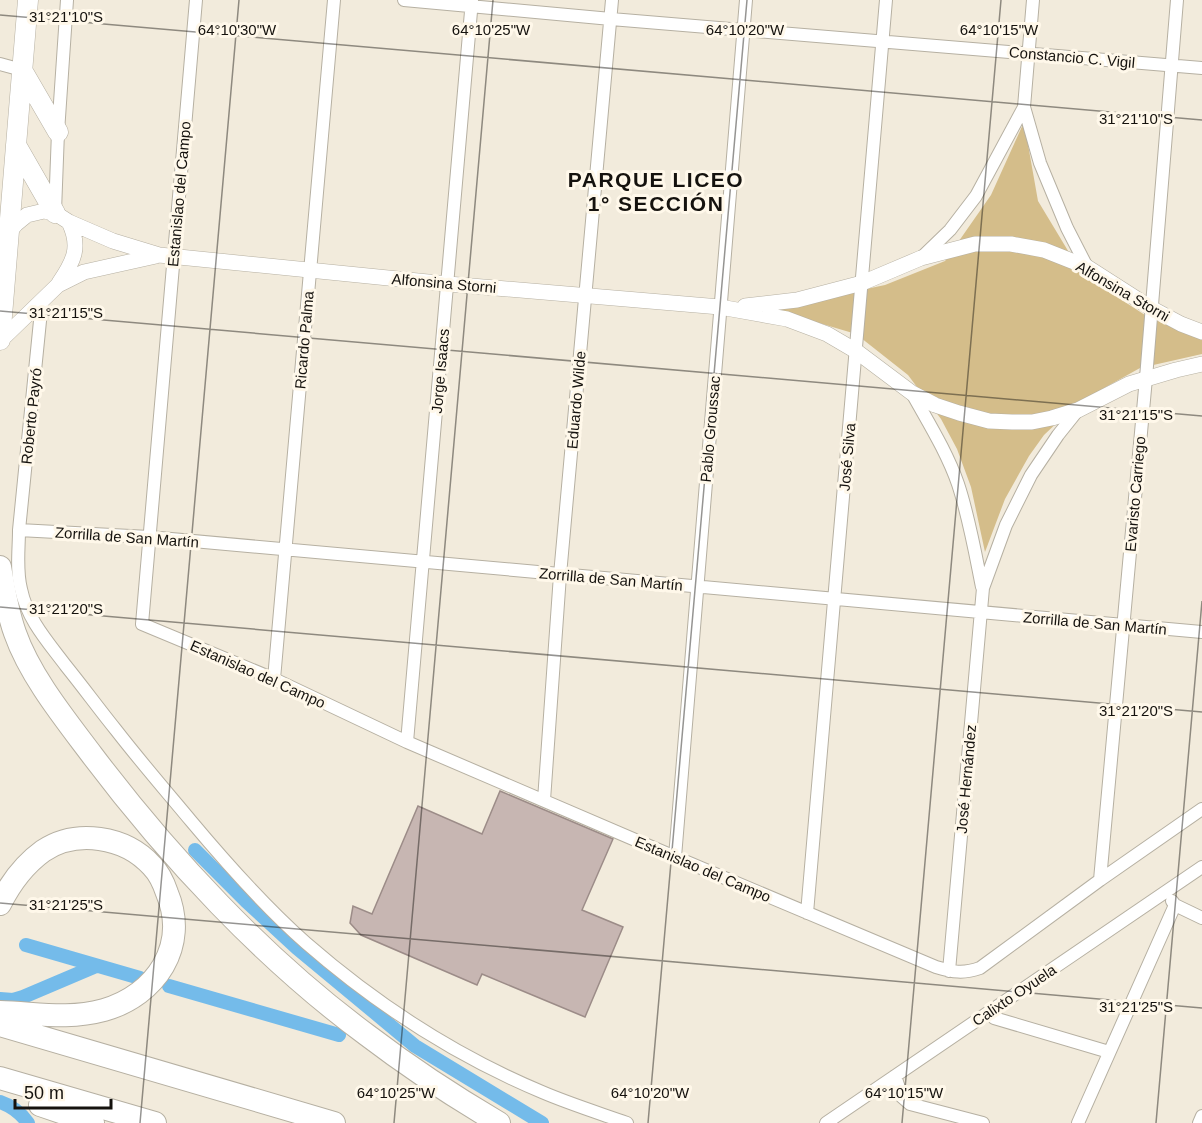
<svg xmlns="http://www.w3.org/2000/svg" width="1202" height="1123" font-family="Arial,sans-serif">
<rect width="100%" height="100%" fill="#f2ebdc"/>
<path fill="#d4bd8a" d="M1024,122L1038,201L1082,274L1148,317L1202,338V354L1140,368L1079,402L1044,435L1029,456L1005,499L985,552L971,487L957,449L941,419L908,375L856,334L772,309L885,285L945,261L991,195Z"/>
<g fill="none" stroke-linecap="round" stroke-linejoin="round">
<path stroke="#74bbea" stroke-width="14" d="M195,850L246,901L297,948L415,1046L542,1123
M26,945L140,978
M169,986L339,1035
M0,999L13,1000L23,997L96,966
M0,1102C12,1106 20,1112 28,1123"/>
</g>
<path fill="#c7b6b2" stroke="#9c8c88" stroke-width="1.5" d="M500,791L613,839L582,910L623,927L585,1017L482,974L477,985L361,935L350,923L353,906L372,914L418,806L482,834Z"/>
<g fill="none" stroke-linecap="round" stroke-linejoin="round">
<g stroke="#b6b0a2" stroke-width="14">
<path id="minor" d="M196,0L142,624L274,679L407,742L675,857L936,967C953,972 963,974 980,968L1100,880L1202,809
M404,0L611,19L1202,68
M1033,0L1024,107L1040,163L1067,228L1087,267
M0,64L22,70
M55,211L58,132L67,0
M921,258L950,230L976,196L1024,107
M42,301L19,530C19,549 16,570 21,589C27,619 48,642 66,666C83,687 99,709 116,730C140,761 166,791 191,821C227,864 264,906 306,943C376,1004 456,1056 542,1092C570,1104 599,1113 627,1123
M912,393C928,422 947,452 958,484C969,517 975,552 982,587
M19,530L149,537L1202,632
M274,679L334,0
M407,742L472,0
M544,800L560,575L612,0
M675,857L746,0
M1100,880L1146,378L1177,0
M1172,901L1175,905L1202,918
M807,913L886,0
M949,971L983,588L1006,525L1031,475L1058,435L1078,410
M989,1012L994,1018L1109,1052
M895,1076L902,1097L910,1104L983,1123
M826,1123L1202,867
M1078,1123L1175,905
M1199,1123L1202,1116"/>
</g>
<g stroke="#b6b0a2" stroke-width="16">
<path id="tertiary" d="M9,232L16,224L27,215L44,211L55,213L69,222L113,241L159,255L448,284L720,307L787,319L827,334L856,351L912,393L935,405L959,413L989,421L1012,422H1032L1052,418L1078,410L1129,384L1176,370L1202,364
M59,283C74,261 81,247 69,222
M745,306L797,300L862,283L921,258L975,244H1011L1044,250L1087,267L1151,308L1181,324L1202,332
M0,341L58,285L84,272L156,256"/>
</g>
<g stroke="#b6b0a2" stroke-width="21">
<path id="primary" d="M22,70L58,132
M16,145L55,213
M0,340L28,0"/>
</g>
<g stroke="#b6b0a2" stroke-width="24">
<path id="motorway" d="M0,567C4,589 7,611 15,633C30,676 65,719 92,755C169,857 264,959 367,1035C409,1067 453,1096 499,1123
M0,904C10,884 25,864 43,851C76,829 125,836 152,866C159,873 164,884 167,893C189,946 156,995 104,1010C67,1020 37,1013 0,1012
M0,1025L334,1123
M0,1078L155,1123
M40,1105L93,1123"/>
</g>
<use href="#minor" stroke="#fff" stroke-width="12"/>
<use href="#tertiary" stroke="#fff" stroke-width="15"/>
<use href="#primary" stroke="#fff" stroke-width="20"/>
<use href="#motorway" stroke="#fff" stroke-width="22"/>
</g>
<path fill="none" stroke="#15120e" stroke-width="1.5" stroke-opacity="0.45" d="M0,15L1202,120M0,311L1202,416M0,607L1202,712M0,903L1202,1008M140,1123L239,0M394,1123L493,0M648,1123L747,0M902,1123L1001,0M1156,1123L1202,601"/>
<g text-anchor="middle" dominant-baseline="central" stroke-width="6" stroke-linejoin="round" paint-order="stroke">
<g font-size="15" fill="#15120e" stroke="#fff8ea">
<text transform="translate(1072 57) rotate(5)">Constancio C. Vigil</text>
<text transform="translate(179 194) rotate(-85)">Estanislao del Campo</text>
<text transform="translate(444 283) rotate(5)">Alfonsina Storni</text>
<text transform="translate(1123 291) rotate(30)">Alfonsina Storni</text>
<text transform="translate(304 340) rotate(-85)">Ricardo Palma</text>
<text transform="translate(440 371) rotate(-85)">Jorge Isaacs</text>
<text transform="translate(576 400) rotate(-85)">Eduardo Wilde</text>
<text transform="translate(31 416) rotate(-84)">Roberto Payró</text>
<text transform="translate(710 429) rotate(-85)">Pablo Groussac</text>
<text transform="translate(847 457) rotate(-85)">José Silva</text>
<text transform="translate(1135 494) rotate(-85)">Evaristo Carriego</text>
<text transform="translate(127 537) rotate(4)">Zorrilla de San Martín</text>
<text transform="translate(611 579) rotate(5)">Zorrilla de San Martín</text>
<text transform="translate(1095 623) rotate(5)">Zorrilla de San Martín</text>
<text transform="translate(258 674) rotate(24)">Estanislao del Campo</text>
<text transform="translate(966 779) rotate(-85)">José Hernández</text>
<text transform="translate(703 869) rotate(23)">Estanislao del Campo</text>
<text transform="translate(1014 995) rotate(-34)">Calixto Oyuela</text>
</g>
<g font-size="21" font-weight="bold" letter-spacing="1.5" fill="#15120e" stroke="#fff8ea">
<text x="656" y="179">PARQUE LICEO<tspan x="656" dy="24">1° SECCIÓN</tspan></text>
</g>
</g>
<g font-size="15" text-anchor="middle" fill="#15120e" stroke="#fff8ea" stroke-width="6" stroke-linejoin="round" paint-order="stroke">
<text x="66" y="22">31°21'10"S</text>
<text x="237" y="35">64°10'30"W</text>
<text x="491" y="35">64°10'25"W</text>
<text x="745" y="35">64°10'20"W</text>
<text x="999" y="35">64°10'15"W</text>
<text x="1136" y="124">31°21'10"S</text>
<text x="66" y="318">31°21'15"S</text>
<text x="1136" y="420">31°21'15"S</text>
<text x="66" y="614">31°21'20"S</text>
<text x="1136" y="716">31°21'20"S</text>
<text x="66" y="910">31°21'25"S</text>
<text x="1136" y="1012">31°21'25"S</text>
<text x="396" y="1098">64°10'25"W</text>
<text x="650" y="1098">64°10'20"W</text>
<text x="904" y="1098">64°10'15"W</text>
</g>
<path d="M15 1099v9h96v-9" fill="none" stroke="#15120e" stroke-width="3"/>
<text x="24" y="1099" font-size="18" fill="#15120e" stroke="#fff8ea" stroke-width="4.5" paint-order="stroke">50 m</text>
</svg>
